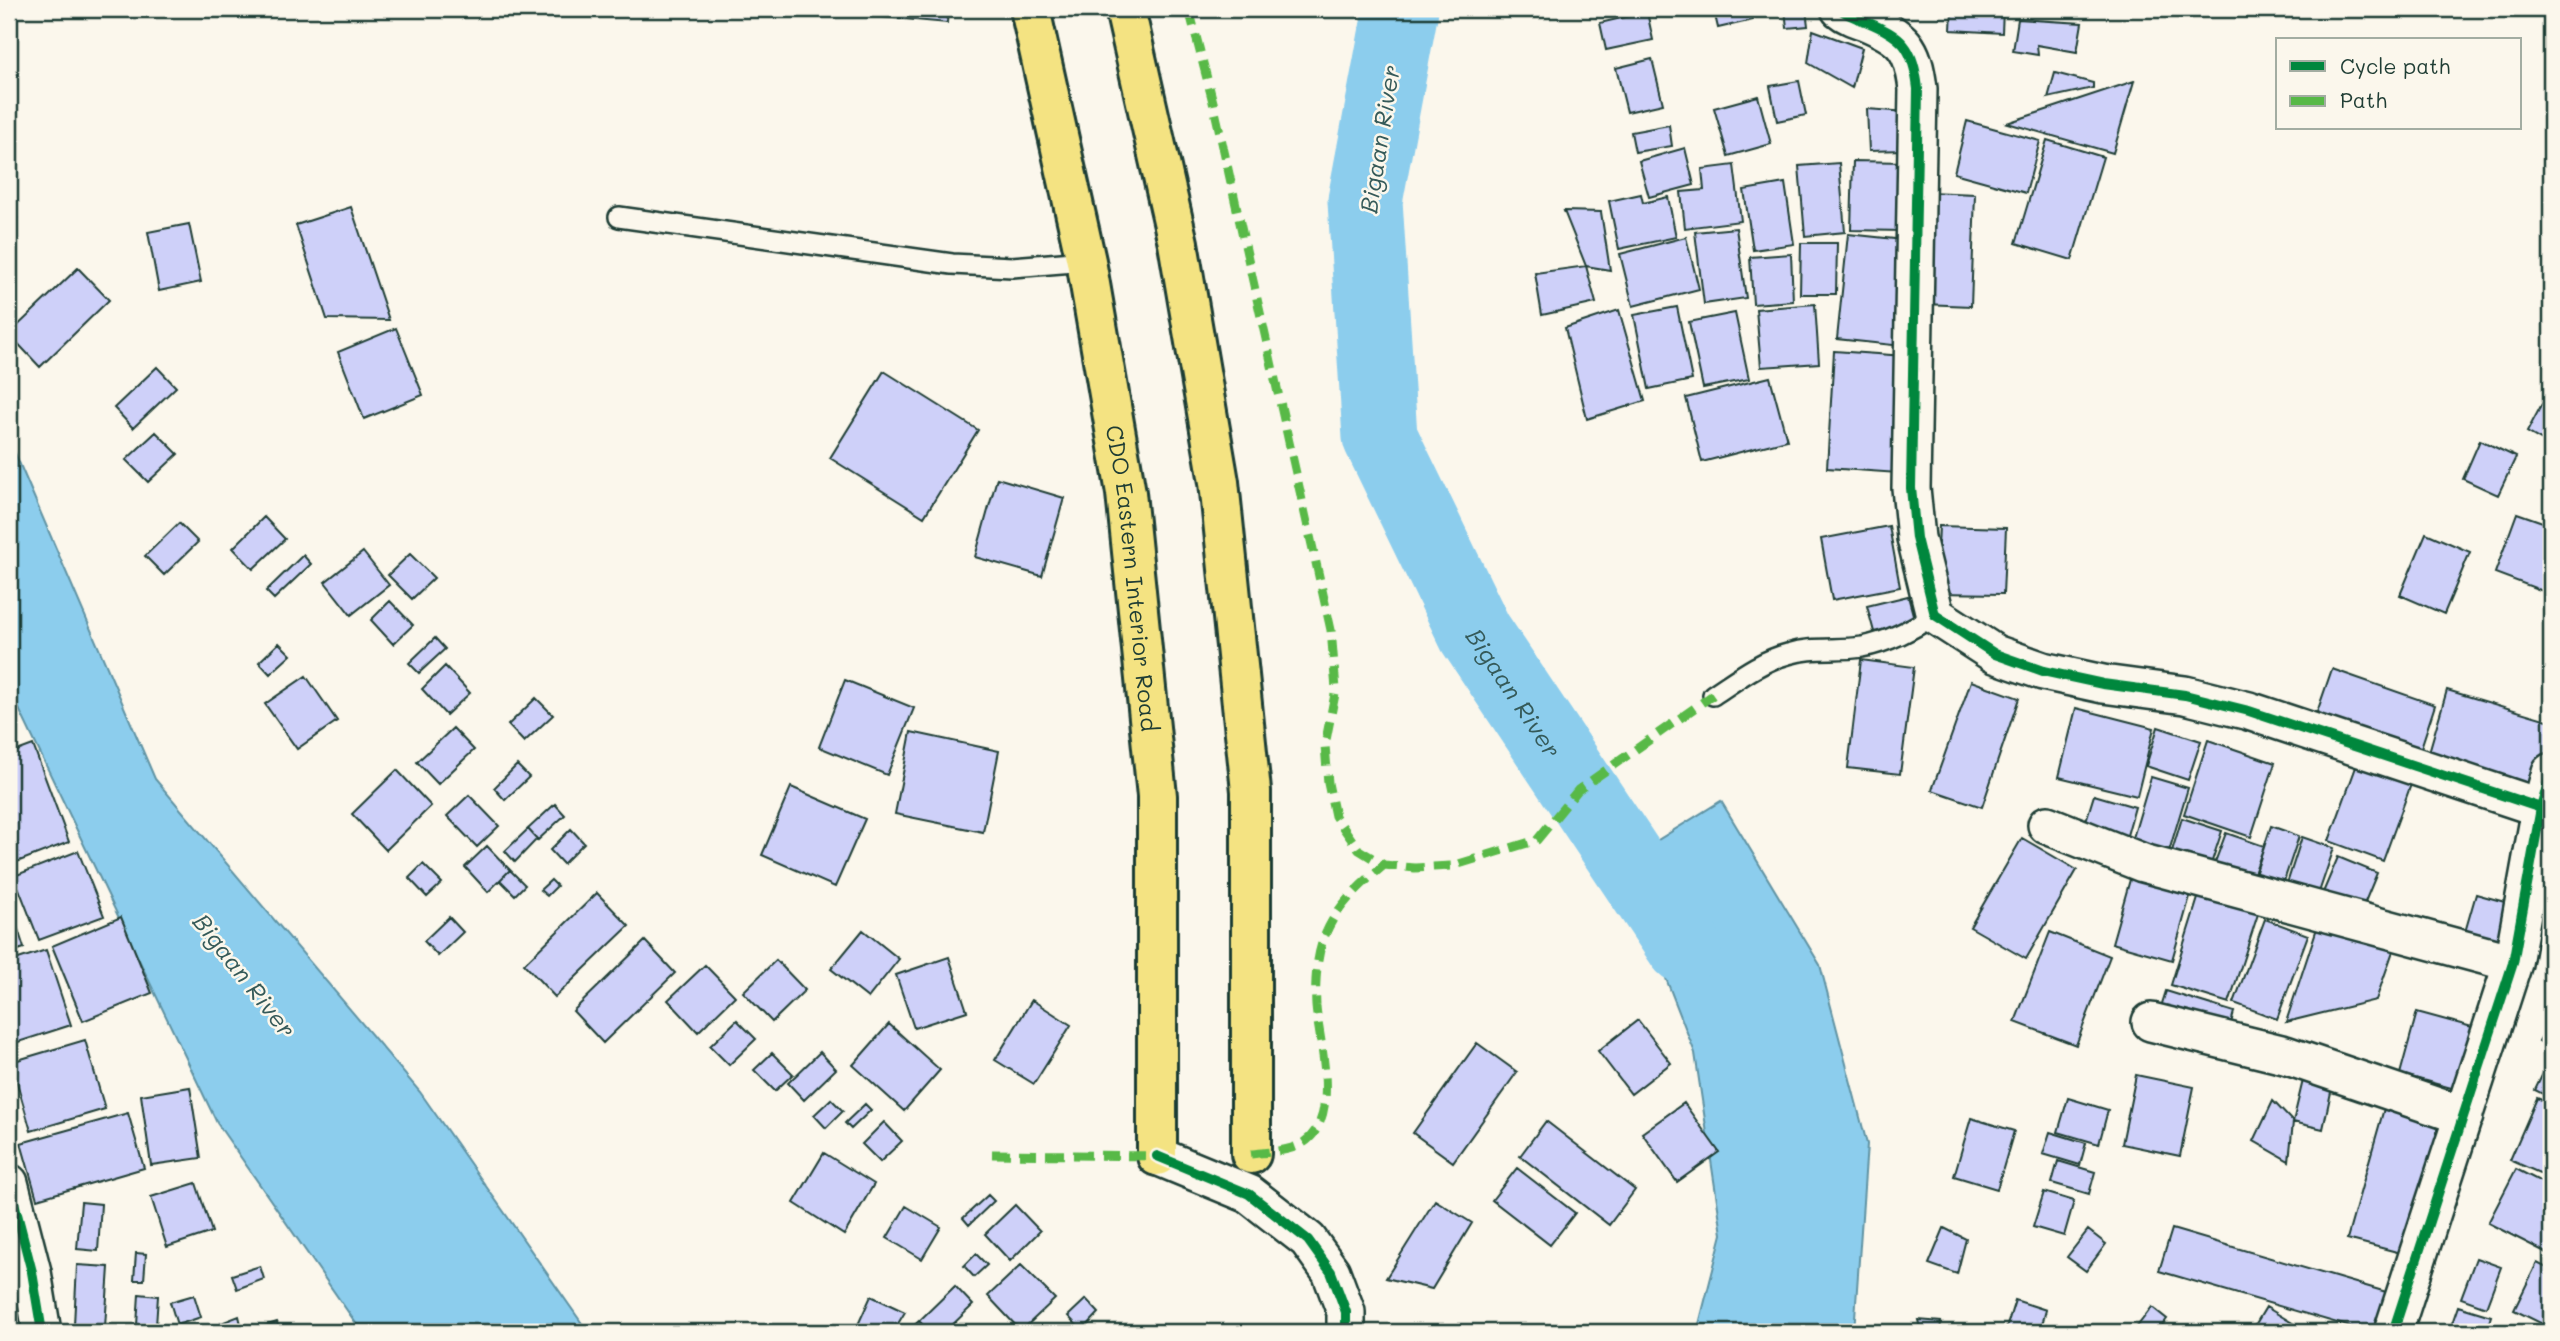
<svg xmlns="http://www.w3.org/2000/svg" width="2560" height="1341" font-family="Mali,sans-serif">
<rect width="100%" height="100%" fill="#fbf7ec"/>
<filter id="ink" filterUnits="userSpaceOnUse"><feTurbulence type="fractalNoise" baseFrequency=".0143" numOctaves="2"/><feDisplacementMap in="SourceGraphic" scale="14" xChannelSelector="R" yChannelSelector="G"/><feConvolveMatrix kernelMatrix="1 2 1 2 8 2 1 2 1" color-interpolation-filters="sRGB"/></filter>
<g filter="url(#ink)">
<path fill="#8ccded" stroke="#6093a3" stroke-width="2" d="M9,439L155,779L420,1092L588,1332H362L217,1123L9,688Z
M1721,801L1820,965L1867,1144L1854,1332H1697L1722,1234L1695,1053L1621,863Z"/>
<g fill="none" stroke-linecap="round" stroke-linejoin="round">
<path stroke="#8ccded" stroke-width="75" id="s1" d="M1401,9L1365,201L1380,437L1475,633L1684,946"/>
</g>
<path fill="#ced0f9" stroke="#1f3d34" stroke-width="2" d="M873,9H948L947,23L872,16Z
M1724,9H1750L1753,20L1718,28L1714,11Z
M1785,9H1806L1808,26L1787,28Z
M1870,9H1902V14L1872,20Z
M1952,9H2003L2002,33L1951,30Z
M1647,12L1653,40L1606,50L1600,23Z
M2018,19L2082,23L2077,52L2037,45L2038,55L2013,51Z
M1813,30L1862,48L1852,88L1808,63Z
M1652,59L1663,104L1627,112L1616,68Z
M2055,73L2093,83V88L2048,98Z
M1799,81L1806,115L1777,121L1770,86Z
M2134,81L2113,153L2007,123Z
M1758,96L1771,144L1728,156L1714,108Z
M1867,109L1907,112L1904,150L1869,151Z
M1967,121L2040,141L2026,193L1954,173Z
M1669,125L1672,146L1635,152L1631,132Z
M2047,140L2103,157L2072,260L2016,243Z
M1685,148L1694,185L1649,197L1639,161Z
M1853,161L1905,162L1903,231L1851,230Z
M1839,163L1845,232L1805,236L1799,166Z
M1734,165L1741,221L1685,228L1681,192L1704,190L1702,169Z
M1785,183L1794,244L1753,250L1744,190Z
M1928,192L1975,194L1971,306L1924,304Z
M1641,194L1643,203L1668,197L1676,237L1619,249L1609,201Z
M351,207L389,320L327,319L296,225Z
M9,210L17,218L9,226Z
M1564,211L1601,212L1610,270L1586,266Z
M189,224L201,282L159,291L148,232Z
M1736,228L1746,298L1704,304L1695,232Z
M1848,234L1913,241L1902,346L1837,339Z
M1686,237L1699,289L1633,306L1620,254Z
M1801,243H1837L1836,294H1800Z
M1791,254L1793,301L1753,304L1750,257Z
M1586,266L1596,303L1542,315L1535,273Z
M78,268L109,300L40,367L9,334Z
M1815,304L1819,363L1761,367L1756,309Z
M1677,307L1692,380L1649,389L1634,315Z
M1619,310L1645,401L1587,419L1565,328Z
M1735,313L1749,379L1703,388L1689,322Z
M396,328L423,395L364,419L338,352Z
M1834,351L1905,356L1898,473L1827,468Z
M157,367L176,387L133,428L114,408Z
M884,371L978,430L924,517L830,458Z
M1770,377L1787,440L1702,462L1686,398Z
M2551,387V446L2527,432Z
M156,432L178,454L148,482L126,460Z
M2480,440L2516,457L2498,495L2463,479Z
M997,478L1064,498L1042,576L975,557Z
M2517,513L2551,525V594L2495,573Z
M264,517L285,539L253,569L233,548Z
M179,523L198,542L164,575L145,556Z
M1889,526L1900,587L1832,600L1821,539Z
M1939,526L2006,528L2003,594L1936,593Z
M2426,533L2470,552L2444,614L2400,595Z
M363,552L389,585L351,615L325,582Z
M410,554L434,578L412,599L388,575Z
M303,555L311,564L274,599L266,591Z
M1908,596L1915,622L1874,632L1867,606Z
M390,601L413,625L393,644L371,620Z
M435,638L445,649L419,673L409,663Z
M279,643L291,655L270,674L259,662Z
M1861,660L1914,667L1900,774L1848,768Z
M445,666L470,693L446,715L422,689Z
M2332,669L2435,705L2417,760L2313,724Z
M306,676L337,721L297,749L265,704Z
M845,680L914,708L887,775L819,747Z
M1971,681L2019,698L1982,807L1932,790Z
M2447,690L2551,721V748L2536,799L2425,766Z
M536,698L553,715L524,742L508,725Z
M2076,708L2154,728L2137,796L2059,777Z
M9,719L15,739L9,741Z
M2158,727L2201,741L2188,780L2146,766Z
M453,728L474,750L438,784L417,762Z
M911,732L999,751L983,832L895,814Z
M2208,740L2275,763L2251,837L2184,814Z
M33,745L69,842L9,865V754Z
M2360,756L2414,776L2383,861L2329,841Z
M517,765L529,777L505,800L494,788Z
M397,770L431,806L386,850L352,814Z
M2151,777L2188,788L2167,858L2130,848Z
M791,787L865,819L835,887L762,855Z
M469,795L499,826L477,847L447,816Z
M2094,795L2135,807L2124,846L2082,834Z
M555,804L565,815L538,840L528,829Z
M2182,818L2222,831L2208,873L2169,861Z
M2271,826L2299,836L2280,893L2252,884Z
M528,829L537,839L515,862L505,851Z
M571,829L584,843L563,864L550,850Z
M2226,833L2264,846L2249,887L2211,873Z
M2302,837L2334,848L2315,904L2284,893Z
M2022,838L2077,870L2026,959L1970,927Z
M487,846L510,870L488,892L465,867Z
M78,851L104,916L39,940L14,876Z
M2338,857L2377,873L2358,919L2319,902Z
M423,864L442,883L427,897L409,878Z
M2133,869L2193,886L2172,960L2112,943Z
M510,870L525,885L515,895L500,880Z
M551,880L557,886L547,896L540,890Z
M597,893L629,926L555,997L524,964Z
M2476,894L2519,906L2506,951L2463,939Z
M2199,895L2258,914L2229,1003L2171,985Z
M9,901L24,948L9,953Z
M121,917L152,993L83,1021L52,946Z
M449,917L463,932L438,956L424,941Z
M2265,919L2308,935L2277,1019L2234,1003Z
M2318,925L2393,951L2376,1000L2286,1022Z
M863,930L899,959L868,998L831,969Z
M2050,932L2110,956L2076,1045L2015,1022Z
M645,941L675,973L603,1043L573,1011Z
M46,950L71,1025L9,1045V962Z
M949,957L967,1011L914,1028L896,975Z
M776,960L805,990L772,1022L743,992Z
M705,965L735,996L698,1032L668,1000Z
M2166,991L2234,1012L2228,1034L2159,1013Z
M1032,1000L1071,1025L1034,1084L995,1060Z
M2417,1012L2472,1027L2455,1089L2400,1074Z
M737,1020L756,1039L729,1065L710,1046Z
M1638,1020L1671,1063L1631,1094L1598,1051Z
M2551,1021V1049L2539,1041Z
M889,1024L940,1070L904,1111L853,1065Z
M85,1040L105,1109L31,1131L11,1062Z
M1477,1043L1517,1072L1453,1162L1413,1133Z
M820,1052L836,1069L804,1100L788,1083Z
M772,1053L793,1074L775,1091L754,1070Z
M2549,1061L2551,1063V1098L2535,1090Z
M2136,1075L2194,1087L2180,1156L2122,1144Z
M2304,1076L2333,1083L2323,1129L2293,1122Z
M190,1087L201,1158L151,1165L141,1095Z
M2068,1098L2108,1110L2099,1144L2058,1132Z
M2537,1098L2551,1104V1178L2510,1160Z
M831,1099L843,1111L826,1128L814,1115Z
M2273,1101L2293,1122L2289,1161L2254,1141Z
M1684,1103L1719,1152L1677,1182L1642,1133Z
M865,1104L871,1110L851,1129L845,1123Z
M2385,1105L2443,1121L2401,1253L2347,1239Z
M128,1113L144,1168L37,1199L21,1143Z
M1971,1118L2014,1131L1997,1189L1954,1176Z
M1546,1121L1635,1190L1609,1225L1520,1156Z
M884,1122L902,1141L880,1162L862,1144Z
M2050,1132L2086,1143L2080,1165L2043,1154Z
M824,1153L874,1184L844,1235L794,1203Z
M2058,1161L2095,1172L2089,1194L2052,1183Z
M1517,1168L1575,1213L1550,1245L1492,1200Z
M2516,1169L2551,1187V1248L2549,1254L2488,1223Z
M196,1183L212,1232L167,1247L151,1197Z
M2044,1192L2074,1201L2064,1236L2033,1227Z
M988,1195L994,1201L969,1225L963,1218Z
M1435,1200L1472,1223L1432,1289L1386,1278Z
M81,1202L101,1204L98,1251L77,1249Z
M1015,1205L1040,1231L1010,1261L985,1234Z
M906,1206L941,1227L922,1259L887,1238Z
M1944,1228L1966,1239L1957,1274L1929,1264Z
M2172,1229L2393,1294L2382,1332H2368L2159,1271Z
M2088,1230L2106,1244L2086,1271L2067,1257Z
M136,1253L146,1254L144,1280H134Z
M976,1254L987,1265L974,1277L964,1266Z
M2476,1258L2501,1267L2486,1307L2461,1298Z
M2537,1263L2551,1270V1328L2514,1310Z
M77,1265L109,1267L105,1327L74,1325Z
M1021,1265L1055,1299L1021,1331L988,1296Z
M260,1266L264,1279L237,1289L232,1275Z
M955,1286L973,1305L945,1332H930L919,1321Z
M139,1294L158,1296L156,1326L137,1325Z
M194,1295L201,1317L177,1325L170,1302Z
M871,1296L905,1312L893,1332L856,1329Z
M1086,1299L1099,1313L1082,1331L1068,1316Z
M2015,1300L2046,1310L2040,1332H2005Z
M2458,1306L2491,1316L2486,1332H2449Z
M2152,1307L2167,1319L2157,1332H2133Z
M2266,1307L2299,1327L2296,1332H2251Z
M239,1316L242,1328L224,1332L221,1323Z
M1918,1320L1941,1322L1940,1332H1921Z
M919,1321L930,1332H907Z
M277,1322L280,1332H245Z"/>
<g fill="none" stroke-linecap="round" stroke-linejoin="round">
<g stroke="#1f3d34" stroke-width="24">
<path id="service" d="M619,217L952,264L1012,267L1086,261
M1713,695C1736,680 1760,661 1788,654C1813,646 1837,651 1862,647C1889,642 1912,629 1935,615"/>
</g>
<g stroke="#1f3d34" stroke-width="42">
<path id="minor" d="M1840,9C1847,15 1856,18 1865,21C1903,37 1913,46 1918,89L1911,488L1916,538L1935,615L1995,654L2043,671L2103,684L2185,695L2249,711L2541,808
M2047,825L2143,863L2513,963
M2151,1022L2285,1055L2464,1116
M1157,1156L1249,1194L1308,1240L1331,1272L1346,1312V1332
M9,1183L32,1272L42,1332
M2393,1332L2513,963L2541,808L2551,772"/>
</g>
<g stroke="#1f3d34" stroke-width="44">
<g id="primary">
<path id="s2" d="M1030,9L1086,261L1126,493L1157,796V1156"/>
<path d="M1125,9L1178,243L1219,482L1251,791V1154"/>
</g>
</g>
<use href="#service" stroke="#fbf7ec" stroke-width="19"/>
<use href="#minor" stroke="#fbf7ec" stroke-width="37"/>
<use href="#primary" stroke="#f4e382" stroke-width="38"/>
<path stroke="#58b947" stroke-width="9" stroke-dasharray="18 9" stroke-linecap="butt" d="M1189,9L1213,102L1331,630L1336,689L1325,745L1328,783L1335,816L1359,850L1384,865L1415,868L1452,866L1537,840L1578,790L1713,695
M992,1154L1157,1156
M1251,1154C1266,1152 1289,1152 1303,1143C1342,1118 1319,1043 1316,1006C1315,986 1316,962 1322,943C1334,908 1357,888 1384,865"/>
<g stroke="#fbf7ec" stroke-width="15">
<path id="cycleway" d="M1840,9C1847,15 1856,18 1865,21C1903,37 1913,46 1918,89L1911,488L1916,538L1935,615L1995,654L2043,671L2103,684L2185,695L2249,711L2541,808
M1157,1156L1249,1194L1308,1240L1331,1272L1346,1312V1332
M9,1183L32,1272L42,1332
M2393,1332L2513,963L2541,808L2551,772"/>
</g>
<use href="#cycleway" stroke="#00873e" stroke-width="10"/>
</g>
</g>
<g text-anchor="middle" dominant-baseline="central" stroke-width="5" stroke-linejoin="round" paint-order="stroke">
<g font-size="23" fill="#1f3d34" stroke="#fbf7ec">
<text stroke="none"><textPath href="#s2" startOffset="579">CDO Eastern Interior Road</textPath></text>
</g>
<g font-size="24" font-style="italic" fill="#355a59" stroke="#fbf7ec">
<text transform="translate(1379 139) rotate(-81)">Bigaan River</text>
<text stroke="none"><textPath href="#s1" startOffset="721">Bigaan River</textPath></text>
<text transform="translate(245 975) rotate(52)">Bigaan River</text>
</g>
</g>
<rect width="2560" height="1341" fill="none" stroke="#fbf7ec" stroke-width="35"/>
<rect x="18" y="18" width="2525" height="1306" fill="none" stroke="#1f3d34" stroke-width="2.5" filter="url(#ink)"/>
<rect x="2276" y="38" width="245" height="91" fill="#fbf7ec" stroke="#a3ada2" stroke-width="2"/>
<rect x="2290" y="61" width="35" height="10" fill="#00873e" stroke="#a3ada2" stroke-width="2"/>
<text x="2340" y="74" font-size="21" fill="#1f3d34">Cycle path</text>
<rect x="2290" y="96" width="35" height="10" fill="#58b947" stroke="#a3ada2" stroke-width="2"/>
<text x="2340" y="108" font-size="21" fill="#1f3d34">Path</text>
</svg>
